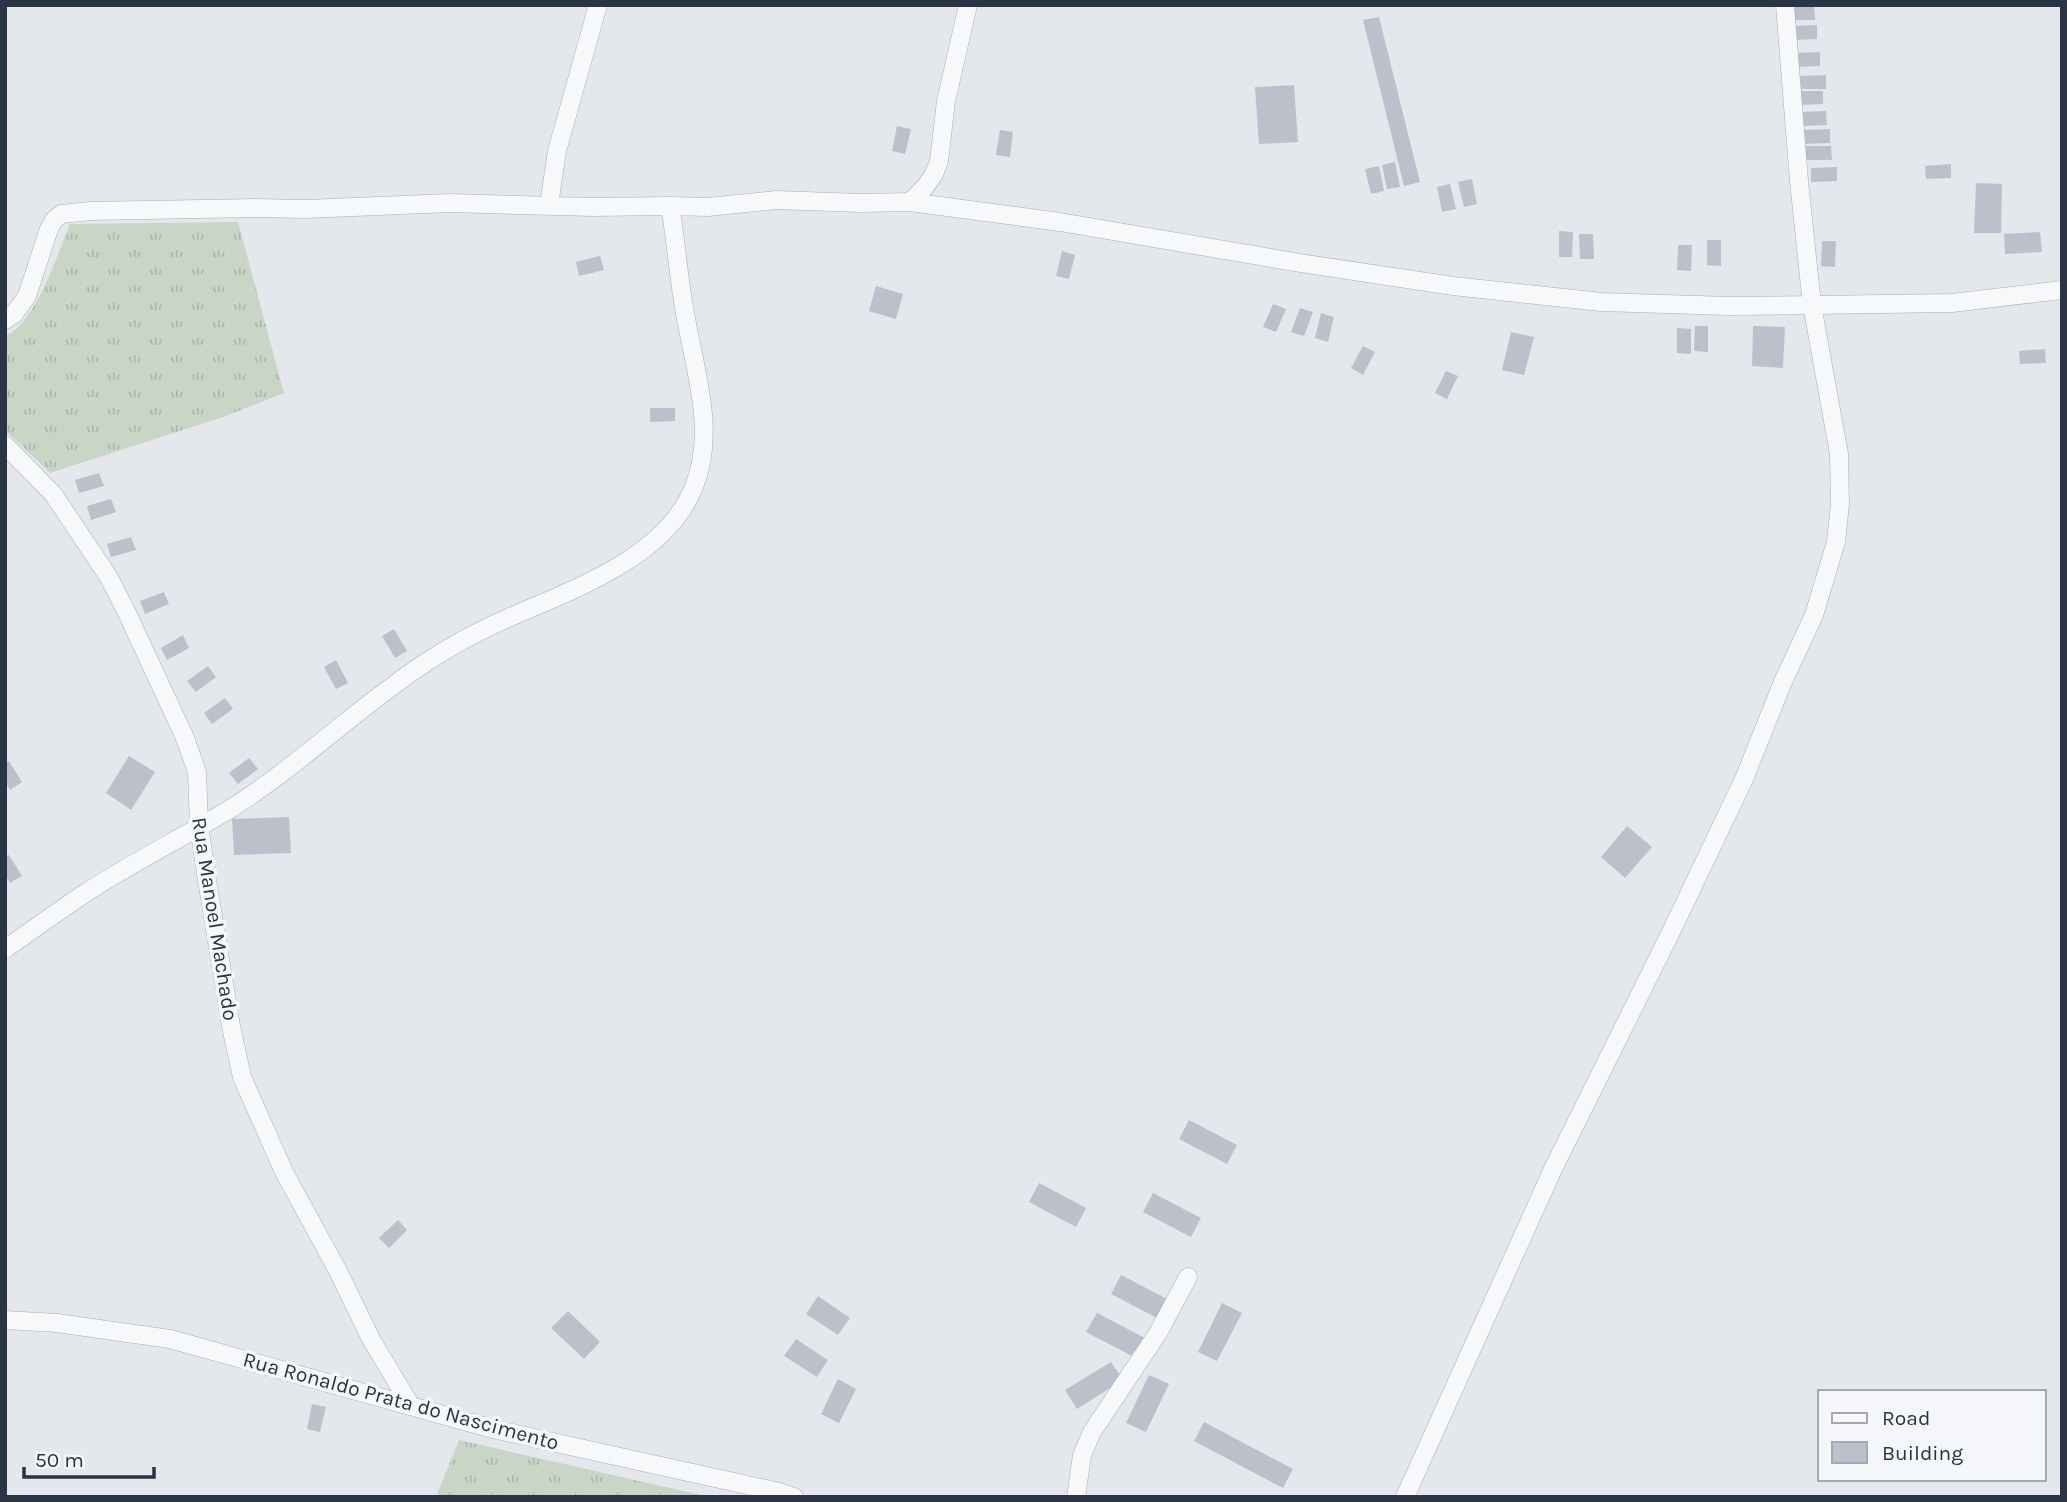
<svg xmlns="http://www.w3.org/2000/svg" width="2067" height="1502" font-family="Karla,sans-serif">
<defs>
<pattern id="grass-tufts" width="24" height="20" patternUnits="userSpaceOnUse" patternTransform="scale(1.75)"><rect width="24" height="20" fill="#c9d6c5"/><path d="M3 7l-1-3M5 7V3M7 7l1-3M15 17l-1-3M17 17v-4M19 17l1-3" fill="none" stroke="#adb8ab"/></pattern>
</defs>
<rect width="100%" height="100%" fill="#e4e7ec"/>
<path fill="url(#grass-tufts)" d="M238,222L284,393L226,416L50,473L5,430V336C35,325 58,253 70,224Z
M459,1440L710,1497H436Z"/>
<path fill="#bbc0ca" d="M1814,6L1815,20H1789V7Z
M1379,17L1420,182L1404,186L1363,20Z
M1817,25V39L1792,40V26Z
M1820,52V66L1795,67L1794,53Z
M1826,75V89H1801L1800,76Z
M1294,85L1298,142L1259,144L1255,87Z
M1797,91H1823V104L1798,105Z
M1826,111L1827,125L1801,126V112Z
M897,126L911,129L905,154L892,151Z
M1830,129V143L1805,144L1804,130Z
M1000,130L1013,132L1010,157L996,155Z
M1806,146H1831L1832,160H1806Z
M1395,162L1400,187L1387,189L1382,165Z
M1951,164V178L1926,179L1925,166Z
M1379,166L1384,191L1371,194L1365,169Z
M1837,167V181L1811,182V168Z
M1472,179L1477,204L1464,207L1458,182Z
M1976,183L2002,184L2001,233H1974Z
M1450,184L1456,209L1442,212L1437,187Z
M1559,231L1573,232L1572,257H1559Z
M2040,232L2042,252L2005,254L2004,234Z
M1579,234H1593L1594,259H1580Z
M1707,240H1721V266L1707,265Z
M1822,241H1836L1835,267L1821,266Z
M1678,245H1692L1691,271L1677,270Z
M1062,251L1075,255L1069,279L1056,276Z
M600,256L604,270L579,276L576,262Z
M876,286L903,294L896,319L869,311Z
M1273,304L1286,309L1276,332L1263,327Z
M1300,308L1313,312L1304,336L1291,332Z
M1321,313L1334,317L1328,342L1315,338Z
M1695,326H1708V352L1694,351Z
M1753,326L1785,327L1783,368L1752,366Z
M1677,328L1691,329V354L1677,353Z
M1511,332L1534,337L1524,375L1502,370Z
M1363,346L1375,352L1363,375L1351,368Z
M2045,349L2046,363L2020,364L2019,351Z
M1446,371L1458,376L1447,399L1435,393Z
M650,408H675V421L650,422Z
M99,473L104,486L79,493L75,480Z
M111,499L116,512L91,520L87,506Z
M131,537L136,550L111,557L107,544Z
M164,592L169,604L145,614L140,601Z
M394,629L407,651L395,658L382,636Z
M183,635L189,648L167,660L161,648Z
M336,660L348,683L336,689L324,667Z
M208,666L216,677L196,692L187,681Z
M225,698L233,709L212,724L204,713Z
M129,756L155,772L131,810L106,793Z
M249,758L258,769L238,784L229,773Z
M9,761L22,782L10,790L5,781V763Z
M289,817L291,853L234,855L232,819Z
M1627,826L1652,847L1625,878L1601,857Z
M9,855L22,876L10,883L5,875V857Z
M1189,1120L1237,1145L1227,1164L1179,1139Z
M1039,1183L1086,1208L1076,1227L1029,1202Z
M1153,1193L1201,1218L1191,1237L1143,1212Z
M398,1220L407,1230L389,1248L379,1238Z
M1121,1275L1169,1300L1159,1319L1111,1294Z
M818,1296L850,1318L838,1335L806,1314Z
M1222,1303L1242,1313L1217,1361L1198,1352Z
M568,1311L600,1342L584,1359L551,1328Z
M1097,1313L1145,1338L1134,1357L1086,1332Z
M796,1339L828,1360L817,1377L784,1356Z
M1111,1362L1123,1380L1077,1409L1065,1390Z
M1149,1375L1169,1384L1146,1432L1126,1423Z
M838,1379L856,1389L839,1423L821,1414Z
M312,1404L326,1407L320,1432L307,1429Z
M1204,1422L1293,1469L1283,1488L1194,1441Z"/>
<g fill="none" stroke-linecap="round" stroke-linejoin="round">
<g stroke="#a9aeb7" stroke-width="19">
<path id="minor" d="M910,202L925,187L934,174L939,161L946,101L968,5
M549,205L557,151L598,5
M5,320L14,314L27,296L49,229L54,220L61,214L91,211L255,208L306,209L450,203L592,207L670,206
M5,445L53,494L108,576L127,613L185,738L197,772L199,825L207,880L231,1026L242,1077L284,1172L338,1271L371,1339L411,1406
M5,949C31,931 57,912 84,894C131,863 182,838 230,809C300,765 359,706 428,661C454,644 480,630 508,618C571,590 664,559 693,489C718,432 693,365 684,307C678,273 676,240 670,206L708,207L776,200L861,203L910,202L1060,222L1300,263L1453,286L1601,302L1730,306L1812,305L1799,181L1785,5
M5,1320L57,1323L170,1339L493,1429L779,1492L794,1497
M1076,1497L1082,1455L1092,1432L1158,1333L1188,1277
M1405,1497L1553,1169L1670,934L1744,779L1782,684L1814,615L1836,542L1840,504L1839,454L1812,305L1952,303L2062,290"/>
</g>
<use href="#minor" stroke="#f7f8fa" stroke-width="18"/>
</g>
<g text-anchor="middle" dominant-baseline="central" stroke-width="7" stroke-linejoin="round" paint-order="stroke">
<g font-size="21" fill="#2b3445" stroke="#f4f6f9">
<text transform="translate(215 919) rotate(81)">Rua Manoel Machado</text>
<text transform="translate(401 1401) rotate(15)">Rua Ronaldo Prata do Nascimento</text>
</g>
</g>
<rect width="2067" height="1502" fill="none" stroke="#2b3445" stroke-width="14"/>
<rect x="1818" y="1390" width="228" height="91" fill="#f4f6f9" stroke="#a4a8b1" stroke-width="2"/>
<rect x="1832" y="1413" width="35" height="10" fill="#f7f8fa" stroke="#a4a8b1" stroke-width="2"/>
<text x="1882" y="1425" font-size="21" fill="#2b3445">Road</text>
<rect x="1832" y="1442" width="35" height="21" fill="#bbc0ca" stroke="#a4a8b1" stroke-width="2"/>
<text x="1882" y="1460" font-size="21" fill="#2b3445">Building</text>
<path d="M24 1467v10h130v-10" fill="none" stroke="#2b3445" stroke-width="3.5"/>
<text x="35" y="1467" font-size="21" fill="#2b3445" stroke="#f4f6f9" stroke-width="5" paint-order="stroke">50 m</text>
</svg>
